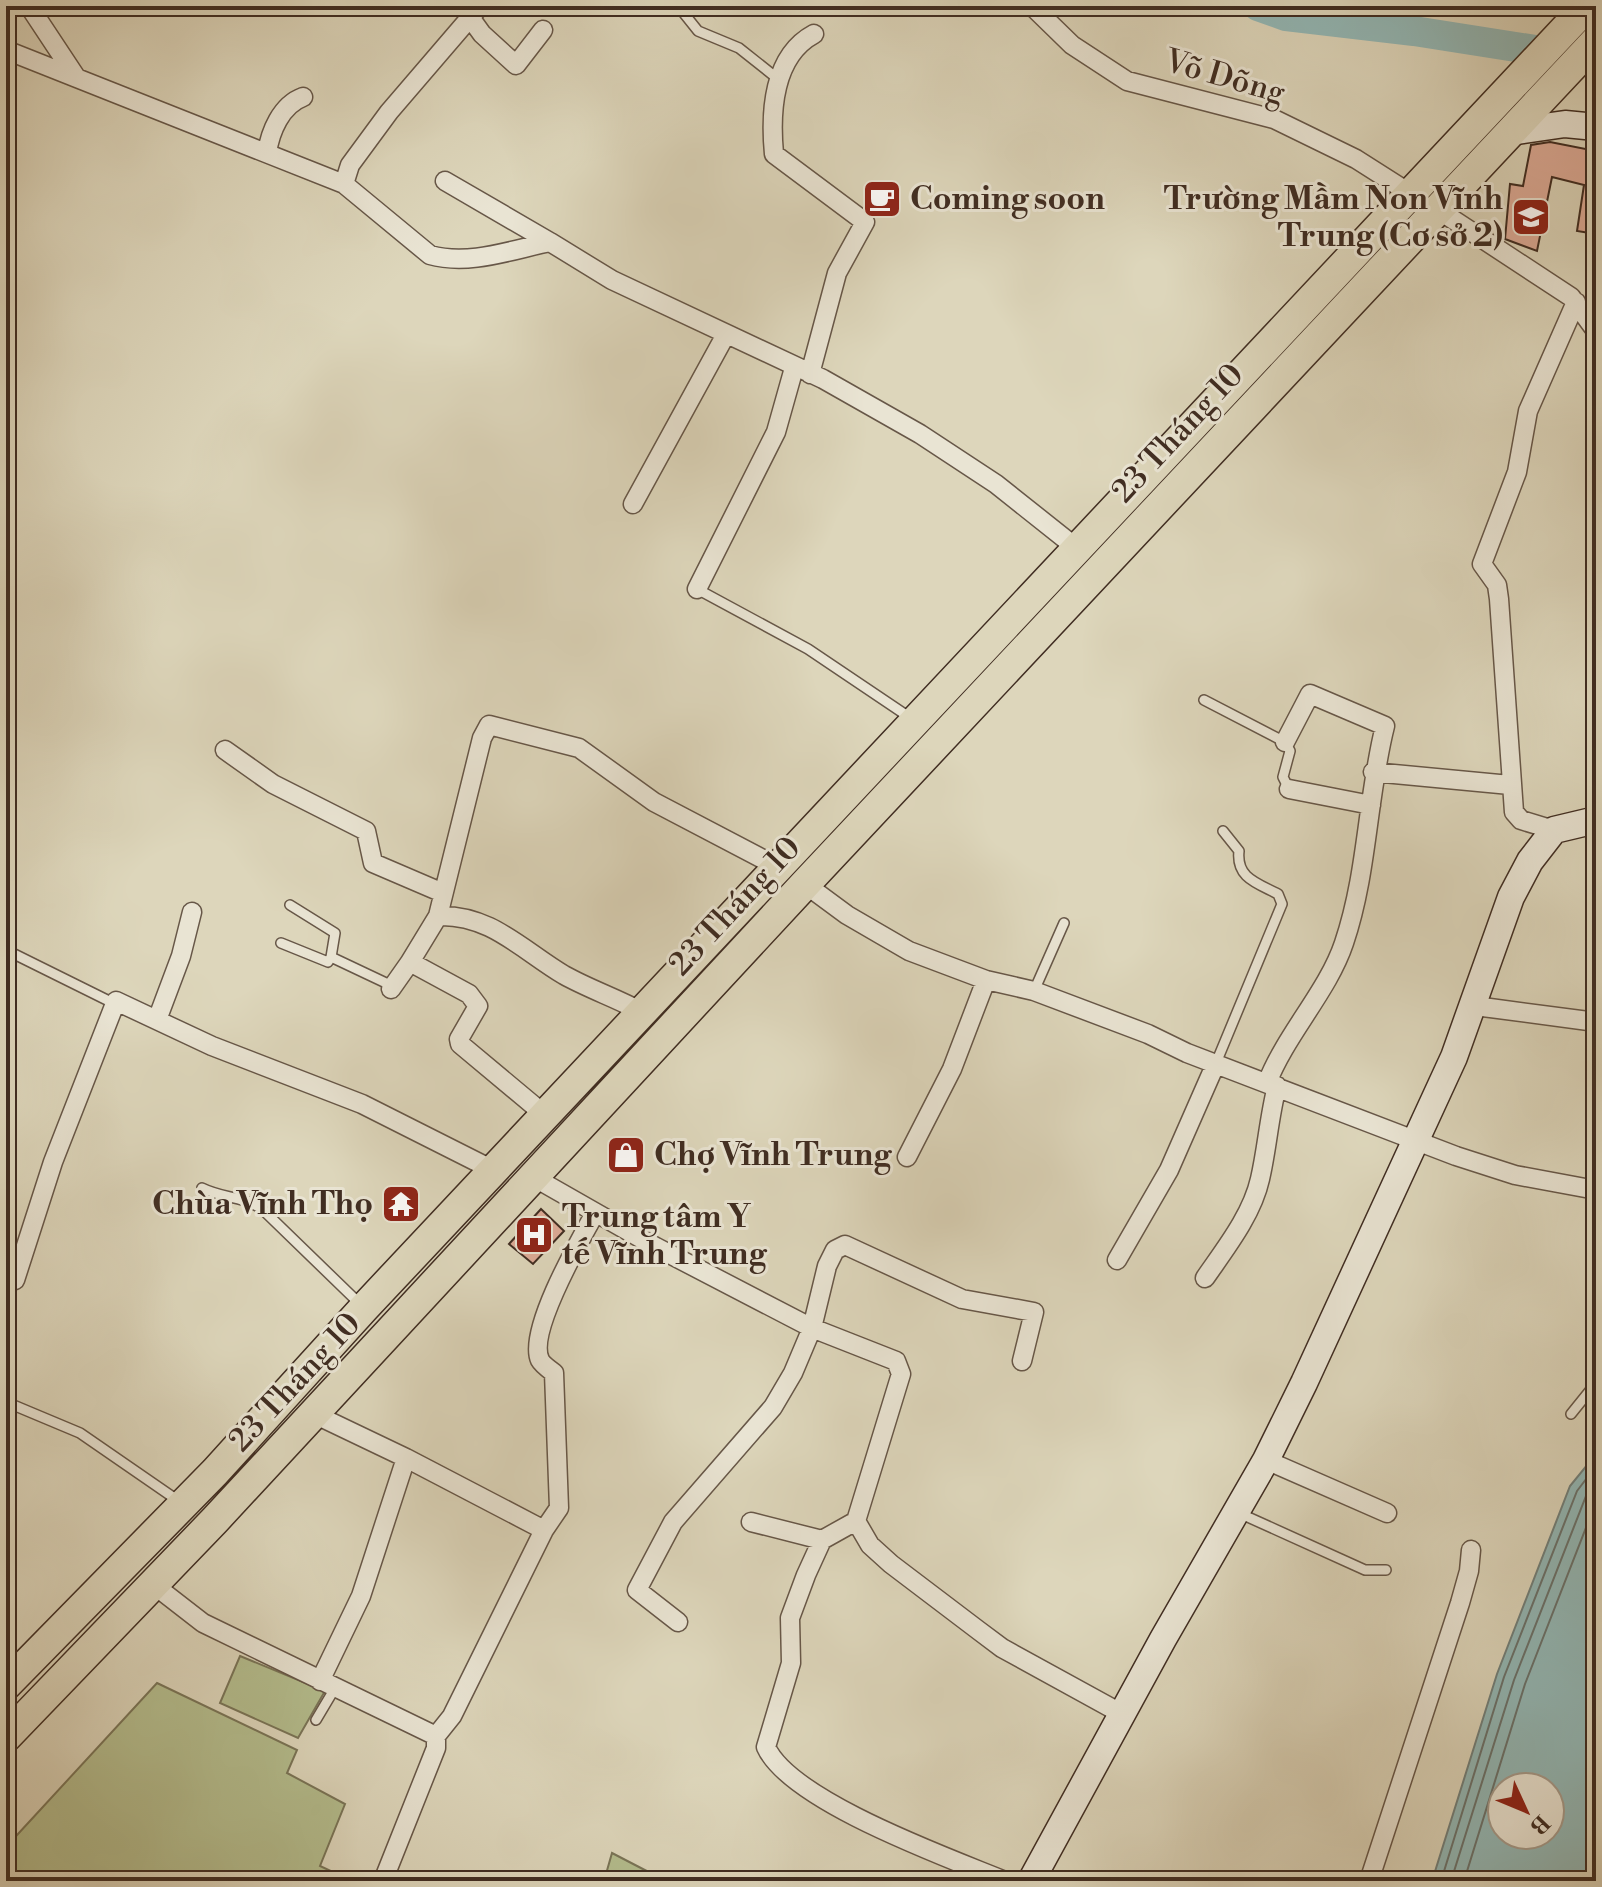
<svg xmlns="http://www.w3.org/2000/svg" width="1602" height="1887" font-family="'Libre Bodoni',serif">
<rect width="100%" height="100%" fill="#ddd6bb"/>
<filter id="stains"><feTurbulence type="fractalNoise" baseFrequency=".0025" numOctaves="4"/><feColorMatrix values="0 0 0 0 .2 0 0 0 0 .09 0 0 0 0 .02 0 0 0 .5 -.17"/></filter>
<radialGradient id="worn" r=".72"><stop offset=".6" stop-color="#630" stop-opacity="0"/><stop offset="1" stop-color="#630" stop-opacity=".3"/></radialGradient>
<path fill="#b4bd8e" stroke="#7a7558" stroke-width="2" d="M240,1656L325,1691L298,1738L220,1703Z
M157,1683L297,1750L287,1773L345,1804L320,1866L352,1881H17L6,1875V1847Z
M612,1853L666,1881H604Z"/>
<path fill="#93b8b6" stroke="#72807b" stroke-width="2" fill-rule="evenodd" d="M1596,1454V1881H1432L1497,1674L1570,1486ZM1502,1787H1550V1835H1502Z"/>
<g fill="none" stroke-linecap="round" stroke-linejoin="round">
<path stroke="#6a726c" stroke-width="2" d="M1441,1881L1504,1677L1577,1491L1596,1466
M1451,1881L1514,1680L1586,1496L1596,1482
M1464,1881L1525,1684L1596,1502"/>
<path stroke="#93b8b6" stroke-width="30" d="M1258,6L1286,16L1414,31L1567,55"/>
</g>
<path fill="#ddab97" stroke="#402d22" stroke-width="2" d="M1550,142L1596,151V234L1577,231L1584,185L1552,177L1537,251L1505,239L1510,184L1523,186L1531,145Z
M541,1209L564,1231L533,1264L509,1244Z"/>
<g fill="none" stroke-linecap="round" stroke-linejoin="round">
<g stroke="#675748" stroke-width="12">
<path id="lane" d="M678,6L698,31L739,48L778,79
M697,589L808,649L912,719
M1204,700L1285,742L1290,751L1283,777L1289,789
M290,905L335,933L331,957
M281,943L328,962L331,957L386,983L391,989
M6,950L113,1003
M1034,991L1064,923
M1216,1063L1282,904L1278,894C1257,883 1236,878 1239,851L1223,831
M202,1188C222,1198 242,1196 262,1209L362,1306
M6,1402L80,1433L180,1502
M1571,1414L1596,1383
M1239,1513L1365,1570H1386
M316,1720L335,1688"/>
</g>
<g stroke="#675748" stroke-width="21">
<path id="street" d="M29,6L76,77
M1032,6L1072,45L1127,81L1274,119L1356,159L1411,194
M469,16L482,34L516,65L543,30
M6,50L344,184L430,255C469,266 511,250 550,242L612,280L823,379L920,434L996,484L1079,550
M267,153C270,132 281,105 303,97
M445,181L550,242
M344,184L350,165L389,112L480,6
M1437,209L1571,297L1596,331
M810,374L837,273L865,222L774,154C770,112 773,56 814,34
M633,504L725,336
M697,589L776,432L794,368
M225,750L273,784L366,831L373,863L443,893
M1373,772L1510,785
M1289,789L1371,805
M1554,830L1521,820L1514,812L1499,599L1497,585L1482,564L1517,472L1528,411L1576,302
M805,884L847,915L909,951L986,980L1034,991L1148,1034L1187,1053L1456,1156L1515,1175L1596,1190
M438,916L482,738L489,725L579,748L654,802L778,867
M391,989L410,962
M1475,1006L1596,1022
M157,1020L181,956L192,912
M1267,1083C1286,1034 1328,991 1344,943C1368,872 1367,797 1385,726L1310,694L1285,742
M545,1115L460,1044L459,1039L478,1006L469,994L410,962L438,916C490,914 522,950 564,975C589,989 616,998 642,1012
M907,1157L952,1069L986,980
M535,1178L656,1247L812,1328L896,1361L901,1374L856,1521L870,1545L891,1564L978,1630L1002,1648L1124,1715
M1117,1260L1169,1170L1216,1063
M1205,1278C1225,1249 1252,1215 1260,1179C1267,1149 1269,1117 1277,1086
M15,1280L53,1162L116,1001L212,1046L362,1104L493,1170
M1266,1460L1387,1513
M856,1521L822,1540L806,1575L790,1618L791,1663L766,1747C790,1801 949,1858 1005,1881
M751,1522L822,1540
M544,1530L559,1508L554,1373C550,1370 542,1364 540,1360C527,1332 580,1240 595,1213
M154,1585L203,1623L436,1736L452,1716L544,1530L406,1458L314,1414
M678,1622L637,1590L673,1522L773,1407L793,1373L812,1328L827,1266L835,1250L845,1245L962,1299L1034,1312L1022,1361
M320,1681L361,1596L406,1458
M383,1881L436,1748V1736
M1369,1881L1460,1603L1469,1571L1471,1550"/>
</g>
<g stroke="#402d22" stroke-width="29">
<path id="secondary" d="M1510,132L1565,124L1596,127
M1031,1881L1163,1639L1266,1460L1304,1383L1454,1057L1511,897L1530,861L1554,830L1596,820"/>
</g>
<g stroke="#402d22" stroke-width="33">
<path id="primary" d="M6,1685L215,1472L364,1308L1587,6
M6,1737L215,1520L805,884L1596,41"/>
</g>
<use href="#lane" stroke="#e9e4d3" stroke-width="9"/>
<use href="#street" stroke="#e9e4d3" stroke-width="18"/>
<use href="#secondary" stroke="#e9e4d3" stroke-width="26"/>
<use href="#primary" stroke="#ddd6bb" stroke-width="30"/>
</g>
<defs>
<g id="cafe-square" transform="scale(2)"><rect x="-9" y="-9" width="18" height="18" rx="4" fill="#8f2418" stroke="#e9e4d3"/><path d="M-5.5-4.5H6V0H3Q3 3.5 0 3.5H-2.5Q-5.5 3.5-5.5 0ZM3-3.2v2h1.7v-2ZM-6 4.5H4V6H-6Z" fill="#fff"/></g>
<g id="school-square" transform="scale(2)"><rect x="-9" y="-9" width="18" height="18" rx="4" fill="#8f2418" stroke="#e9e4d3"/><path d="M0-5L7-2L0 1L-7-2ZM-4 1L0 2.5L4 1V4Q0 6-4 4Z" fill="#fff"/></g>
<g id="shop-square" transform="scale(2)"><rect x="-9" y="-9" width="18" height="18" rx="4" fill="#8f2418" stroke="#e9e4d3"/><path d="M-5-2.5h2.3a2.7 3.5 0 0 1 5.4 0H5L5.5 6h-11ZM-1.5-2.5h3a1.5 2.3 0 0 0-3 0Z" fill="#fff"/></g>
<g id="temple-square" transform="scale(2)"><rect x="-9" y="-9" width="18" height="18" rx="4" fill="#8f2418" stroke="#e9e4d3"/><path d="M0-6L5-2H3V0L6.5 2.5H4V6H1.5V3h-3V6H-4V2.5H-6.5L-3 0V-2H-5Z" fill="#fff"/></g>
<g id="hospital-square" transform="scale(2)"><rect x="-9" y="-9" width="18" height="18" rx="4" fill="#8f2418" stroke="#e9e4d3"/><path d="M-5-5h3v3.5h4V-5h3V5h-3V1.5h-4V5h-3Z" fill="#fff"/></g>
</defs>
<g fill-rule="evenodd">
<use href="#cafe-square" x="882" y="199"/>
<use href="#school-square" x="1531" y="217"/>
<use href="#shop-square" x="626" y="1155"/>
<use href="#temple-square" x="401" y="1204"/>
<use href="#hospital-square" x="534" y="1235"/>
</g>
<g text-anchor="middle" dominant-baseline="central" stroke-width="6" stroke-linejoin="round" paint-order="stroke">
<g font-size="32" fill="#402d22" stroke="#e9e4d3">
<text transform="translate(1225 77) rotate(16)">Võ Dõng</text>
<text transform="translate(1178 433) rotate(-47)">23 Tháng 10</text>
<text transform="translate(735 906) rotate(-47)">23 Tháng 10</text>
<text transform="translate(295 1382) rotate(-47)">23 Tháng 10</text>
</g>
<g font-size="32" font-weight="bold" fill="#402d22" stroke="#e9e4d3" text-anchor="start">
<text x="910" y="199">Coming soon</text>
<text x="1503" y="199" text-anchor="end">Trường Mầm Non Vĩnh<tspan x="1503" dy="37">Trung (Cơ sở 2)</tspan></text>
<text x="654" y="1155">Chợ Vĩnh Trung</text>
<text x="373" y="1204" text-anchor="end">Chùa Vĩnh Thọ</text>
<text x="562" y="1217">Trung tâm Y<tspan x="562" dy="37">tế Vĩnh Trung</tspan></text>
</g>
</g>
<rect width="1602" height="1887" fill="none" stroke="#ddd6bb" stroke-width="32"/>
<rect x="8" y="8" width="1586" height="1871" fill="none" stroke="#402d22" stroke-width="4"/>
<rect x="16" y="16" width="1570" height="1855" fill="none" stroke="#402d22" stroke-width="2"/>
<g transform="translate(1526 1811) rotate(134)"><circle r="38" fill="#e9e4d3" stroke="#a59b8c" stroke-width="2"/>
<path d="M0-6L14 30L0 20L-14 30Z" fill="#8f2418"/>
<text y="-12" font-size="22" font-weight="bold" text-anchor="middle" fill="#402d22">B</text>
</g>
<rect width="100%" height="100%" filter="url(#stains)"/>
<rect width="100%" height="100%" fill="url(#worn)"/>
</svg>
